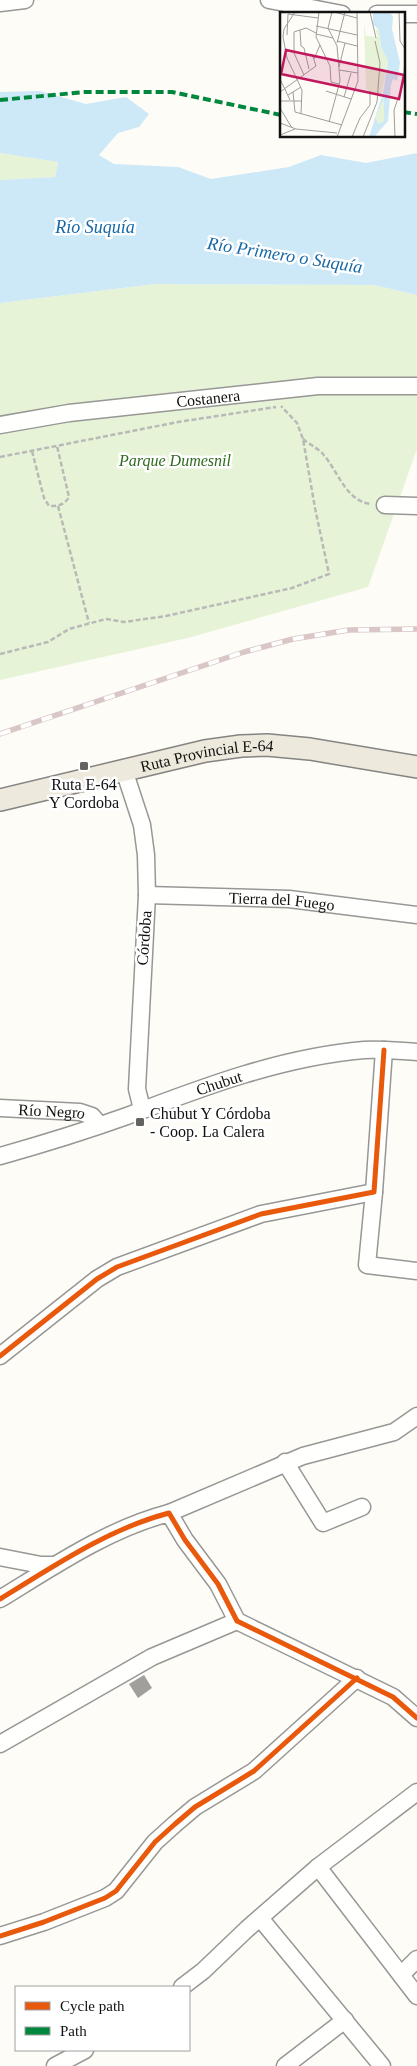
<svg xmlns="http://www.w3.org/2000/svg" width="417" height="2066" font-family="Georgia,serif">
<rect width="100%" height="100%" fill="#fdfcf7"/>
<path fill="#e7f3d7" d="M0,153L58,162L55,177L0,180Z
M155,284L374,285L417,295V449L368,587L188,638L0,680V303Z"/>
<path fill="#cde8f7" d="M40,91L86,104L126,97L149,114L139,127L118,133L99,155L114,164L178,167L211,179L289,167L321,155L366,163L417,153V295L374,285L155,284L0,303V180L55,177L58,162L0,153V92Z"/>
<path fill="#a19f9c" d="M144,1675L152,1688L138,1698L129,1684Z"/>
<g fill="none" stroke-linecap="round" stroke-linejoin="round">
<g stroke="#979795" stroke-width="19">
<g id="minor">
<path d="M269,0L342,14"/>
<path d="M0,3L25,0"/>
<path d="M377,14H417"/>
<path id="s1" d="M0,425L69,413L318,386H417"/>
<path d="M385,505L417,506"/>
<path d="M124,770L142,825L146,855L147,895L137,1089L142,1109"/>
<path id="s2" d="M147,895L289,899L417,915"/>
<path id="s3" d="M0,1108L80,1112L92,1116L100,1125"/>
<path id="s4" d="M0,1156C43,1144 85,1131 127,1116C203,1087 282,1057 364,1050C382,1049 399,1051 417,1052"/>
<path d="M374,1192L367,1265L417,1271"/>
<path d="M0,1356L97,1279L117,1267L261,1214L374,1192L384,1050"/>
<path d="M285,1462L323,1523L362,1507"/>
<path d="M169,1513L303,1456L394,1432L417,1416"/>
<path d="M0,1557L41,1565H55"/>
<path d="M0,1599C54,1566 108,1529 169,1513L185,1540L218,1584L237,1621L393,1697L417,1718"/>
<path d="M0,1744L152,1657L237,1621"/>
<path d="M318,1867L417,1996"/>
<path d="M260,1918L382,2066"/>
<path d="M0,1936L44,1922L105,1898L116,1891L155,1842L175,1824L195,1807L254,1771L357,1678"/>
<path d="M401,1975L417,1959"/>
<path d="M182,1987L203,1971L247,1929L318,1867L417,1792"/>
<path d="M55,2066L85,2050"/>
<path d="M285,2066L345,2020"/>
</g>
</g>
<g stroke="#858482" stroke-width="24">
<g id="major">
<path id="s5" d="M0,800L205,751L241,746L267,745L310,749L417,767"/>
</g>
</g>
<path stroke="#b9b9b8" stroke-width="2.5" stroke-dasharray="5 2.5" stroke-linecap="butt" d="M303,439C309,444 317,448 322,453C338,470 345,501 371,504
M32,451L44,498L49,506C59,506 64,505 69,497L57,446
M0,457L178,422L276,407
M58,506L89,623
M0,654L48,642L69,629L106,619L124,622L166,616L292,588L329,574L315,508L303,439L297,423L281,406"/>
<use href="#minor" stroke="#fffffe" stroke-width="16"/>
<use href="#major" stroke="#ede9dc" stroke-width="21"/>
<g stroke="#d9c6c7" stroke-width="5.5">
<path id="rail" d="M0,734L244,652L293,639L349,630L417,629"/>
</g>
<use href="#rail" stroke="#fff" stroke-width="4" stroke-dasharray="11" stroke-linecap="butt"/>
<path stroke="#00873e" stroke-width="4" stroke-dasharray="8 4" stroke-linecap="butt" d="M0,100L85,92H172L281,115
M403,112L417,114"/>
<g stroke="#fff" stroke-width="8">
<path id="cycleway" d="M0,1356L97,1279L117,1267L261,1214L374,1192L384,1050
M0,1599C54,1566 108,1529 169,1513L185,1540L218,1584L237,1621L393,1697L417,1718
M0,1936L44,1922L105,1898L116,1891L155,1842L175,1824L195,1807L254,1771L357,1678"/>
</g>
<use href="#cycleway" stroke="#e8590c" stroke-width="5"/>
</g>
<g fill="#646362" stroke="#fff" stroke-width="2">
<rect x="79" y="761" width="10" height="10" rx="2.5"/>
<rect x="135" y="1117" width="10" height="10" rx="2.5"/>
</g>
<g text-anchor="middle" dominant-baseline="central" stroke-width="5" stroke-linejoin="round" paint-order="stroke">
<g font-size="16" fill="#111" stroke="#fff">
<text stroke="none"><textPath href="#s1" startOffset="210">Costanera</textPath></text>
<text stroke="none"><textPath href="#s5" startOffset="212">Ruta Provincial E-64</textPath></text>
<text stroke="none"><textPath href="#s2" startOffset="135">Tierra del Fuego</textPath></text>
<text transform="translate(144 938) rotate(-86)">Córdoba</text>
<text stroke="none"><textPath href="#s4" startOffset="231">Chubut</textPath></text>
<text stroke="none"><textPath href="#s3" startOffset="52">Río Negro</textPath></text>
</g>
<g font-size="16" font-style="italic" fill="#2f6b1f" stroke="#fff">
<text x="175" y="460">Parque Dumesnil</text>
</g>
<g font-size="16" fill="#111" stroke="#fff">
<text x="84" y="784">Ruta E-64<tspan x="84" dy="18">Y Cordoba</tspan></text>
<text x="150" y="1113" text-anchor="start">Chubut Y Córdoba<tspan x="150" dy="18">- Coop. La Calera</tspan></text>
</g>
<g font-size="18" font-style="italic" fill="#1768a6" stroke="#fff">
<text x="95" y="227">Río Suquía</text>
<text transform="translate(285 255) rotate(9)">Río Primero o Suquía</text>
</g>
</g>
<g transform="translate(280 12)">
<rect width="125" height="125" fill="#fdfcf7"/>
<path d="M84,11L86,24L98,25L95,17L99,18L101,35L108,49L101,85L86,77ZM104,86V109L98,112L96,105Z" fill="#e7f3d7"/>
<path d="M93,0H110L113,5L112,17L120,51L117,69L113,67L111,73L108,109L94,125H89L103,81L108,49L101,35L99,18L93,12ZM104,86V109L98,112L96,105Z" fill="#cde8f7" fill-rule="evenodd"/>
<path fill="none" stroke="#9f9e9b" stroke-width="1" d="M15,0L4,17L3,25L7,46L22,78L21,102M39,0L36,25L50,54L51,70L59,72M54,0L77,6M90,0L96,26M119,0L120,29L125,37M36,14L77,23M20,18L14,20V41L24,63M36,22L53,26M7,23L8,2L38,6M57,29L77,34M57,31L65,0M34,47L40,33M59,55L65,31M29,57L24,36L21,34L20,18L26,16L36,21M59,58L78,61M0,67L10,88M46,79L71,87M0,80L36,54L32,42M13,80L15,100M8,83L21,75M64,85L71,61M0,89H22M0,96L12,116M15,100L62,113M49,110L60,69L57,34L48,16L52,0M0,111L16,117L57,121M0,123L15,117M57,125L78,69L77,0M72,125L80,106L90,93V79M83,125L97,90L100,51L95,29M115,125L114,98L123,72L125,49"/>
<path fill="#c2185b" fill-opacity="0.15" stroke="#c2185b" stroke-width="2.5" d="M6,38L124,63L119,87L1,62Z"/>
<rect width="125" height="125" fill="none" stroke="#111" stroke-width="2.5"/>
</g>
<rect x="15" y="1986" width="175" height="65" fill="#ffffff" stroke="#a0a0a0"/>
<rect x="25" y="2002" width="25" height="8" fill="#e8590c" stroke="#a0a0a0"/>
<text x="60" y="2011" font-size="15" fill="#111111">Cycle path</text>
<rect x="25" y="2027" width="25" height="8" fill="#00873e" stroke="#a0a0a0"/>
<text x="60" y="2036" font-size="15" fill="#111111">Path</text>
</svg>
